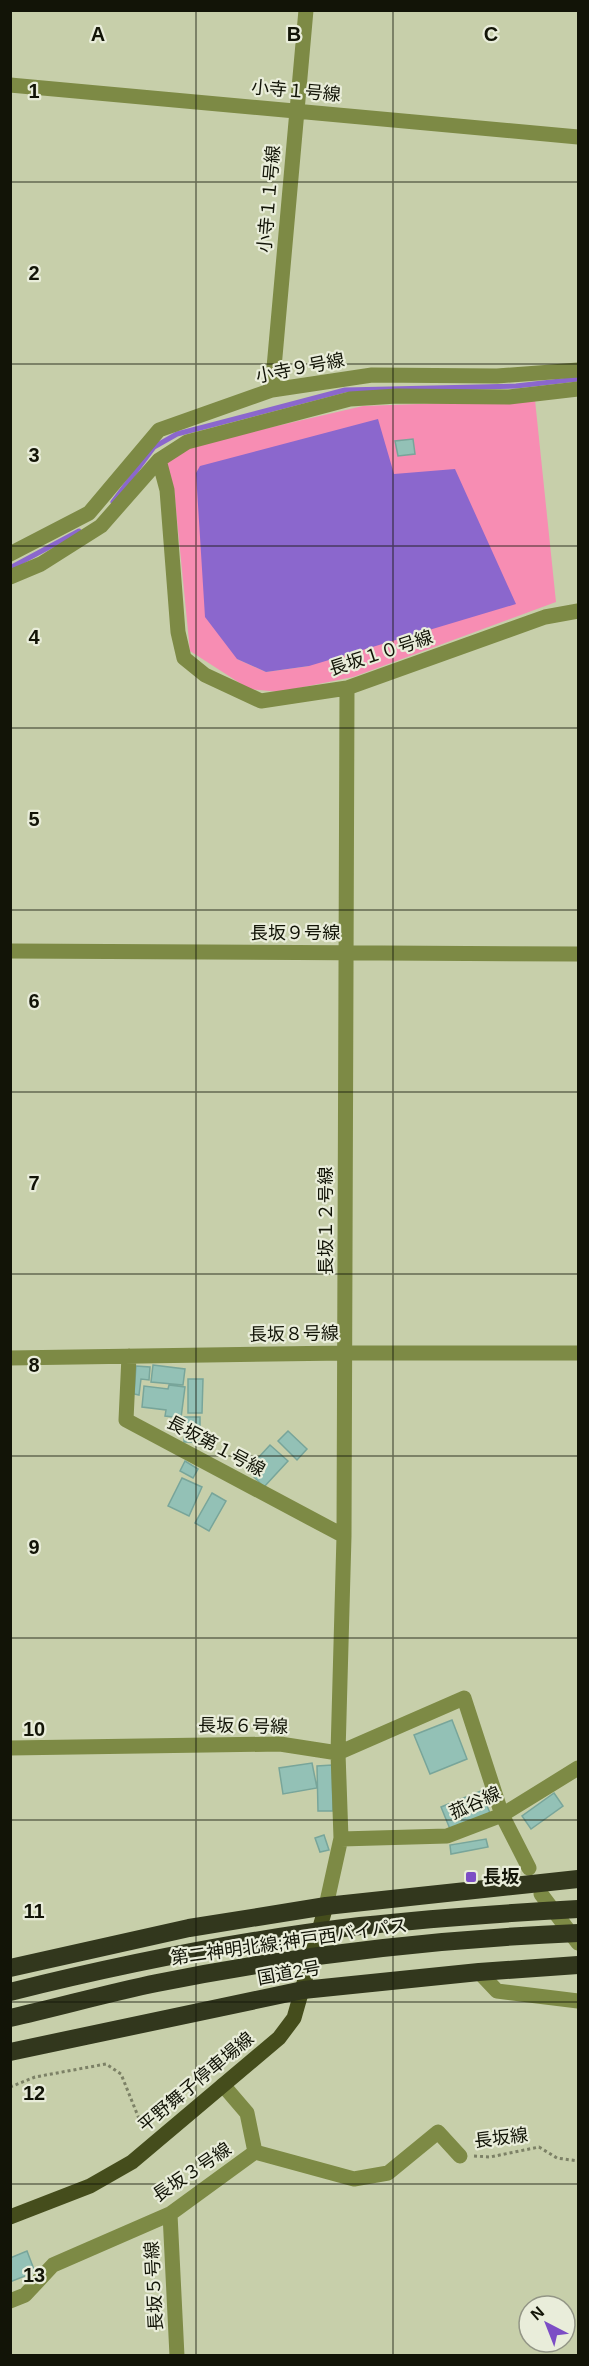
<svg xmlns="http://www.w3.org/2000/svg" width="589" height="2366" font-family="Helvetica,'Noto Sans JP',sans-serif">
<rect width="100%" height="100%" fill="#c7cfaa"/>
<path fill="#f78db3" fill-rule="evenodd" d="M535,400L556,602L353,677L279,692L249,689L190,651L174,489L166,460L190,446L363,406ZM237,659L309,666L266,672Z"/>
<path fill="#8b67cd" d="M378,419L394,474L455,469L516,604L309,666L266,672L237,659L205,617L196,473L200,466Z"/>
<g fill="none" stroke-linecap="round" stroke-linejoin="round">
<path stroke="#8b67cd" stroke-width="5" d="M113,502L154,447L177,434L345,390L516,386L578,379
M10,568L79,531"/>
</g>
<path fill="#93c1b6" stroke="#78a59a" stroke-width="1.5" d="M413,439L415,454L398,456L395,441Z
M153,1365L185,1369L183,1385L151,1382Z
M136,1366L150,1367L149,1380L141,1379L139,1395L134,1394Z
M188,1379H203L202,1413H188Z
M169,1385L185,1387L181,1418L165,1416L166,1410L142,1407L144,1386L168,1389Z
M184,1417H200V1442H184Z
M288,1431L307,1449L297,1460L278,1441Z
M270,1445L288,1461L264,1487L247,1470Z
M185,1461L198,1469L193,1478L180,1471Z
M182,1478L202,1487L189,1516L168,1506Z
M212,1493L226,1501L209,1531L195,1523Z
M452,1720L467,1759L430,1774L414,1735Z
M312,1763L317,1788L283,1794L279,1768Z
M332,1765L333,1811H318L317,1766Z
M481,1791L490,1813L450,1829L441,1807Z
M554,1793L563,1806L531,1829L522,1816Z
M324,1835L329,1850L320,1852L315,1838Z
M486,1839L488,1847L451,1854L450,1845Z
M27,2251L35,2272L10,2282V2258Z"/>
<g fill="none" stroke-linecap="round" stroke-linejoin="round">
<path stroke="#7c8166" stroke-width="3" stroke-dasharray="3 3" stroke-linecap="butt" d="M10,2087L35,2077L106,2064L121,2074L144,2131
M474,2156L490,2157L539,2147L557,2158L578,2161"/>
<path stroke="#7d8a45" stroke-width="15" d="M10,85L578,137
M272,390L306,10
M159,460L167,490L178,632L184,658L205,675L261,701L347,688L545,617L578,611
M10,554L89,513L159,430L272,390L372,375L497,376L578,370
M10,577L41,564L101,526L159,460L187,442L350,399L397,396L509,397L578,389
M10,951L578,954
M129,1356L126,1420L344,1536
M10,1358L344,1353H578
M10,1748L280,1744L338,1753L464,1698L502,1815L529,1868
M341,1839L447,1836L502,1815L578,1768
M541,1894L578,1943
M326,1906L341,1838L338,1753L344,1536L347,688
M479,1972L497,1991L578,2001
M223,2085L247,2113L255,2152
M170,2214L177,2356
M10,2301L25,2295L53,2265L170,2214L255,2152L354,2179L388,2173L438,2132L460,2156"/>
<path stroke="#454d1c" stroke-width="15" d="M10,2217L90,2186L132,2162L279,2038L294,2018L326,1906"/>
<path stroke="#32371d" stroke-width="18" d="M10,1968L189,1928L326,1906L578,1879
M10,2052L303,1990L479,1972L578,1965"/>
<path stroke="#32371d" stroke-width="18" d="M10,1992C126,1963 242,1940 360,1926C433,1918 506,1913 578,1909
M10,2018C59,2007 108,1993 157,1983C296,1955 437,1939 578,1933"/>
</g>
<path fill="none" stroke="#121407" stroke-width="1.5" stroke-opacity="0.55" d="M196,10V2356M393,10V2356M10,182H578M10,364H578M10,546H578M10,728H578M10,910H578M10,1092H578M10,1274H578M10,1456H578M10,1638H578M10,1820H578M10,2002H578M10,2184H578"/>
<rect fill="#7c4dc5" stroke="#e9edda" stroke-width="2" x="465" y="1871" width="12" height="12" rx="3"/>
<g text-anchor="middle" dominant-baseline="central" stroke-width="4.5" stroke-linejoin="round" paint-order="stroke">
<g font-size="18" fill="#121407" stroke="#e9edda">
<text transform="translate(296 91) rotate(5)">小寺１号線</text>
<text transform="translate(269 199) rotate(-85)">小寺１１号線</text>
<text transform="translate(300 368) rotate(-11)">小寺９号線</text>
<text transform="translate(381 653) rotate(-18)">長坂１０号線</text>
<text x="295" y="933">長坂９号線</text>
<text transform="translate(326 1221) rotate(-90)">長坂１２号線</text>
<text transform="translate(294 1334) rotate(-1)">長坂８号線</text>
<text transform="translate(216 1446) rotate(28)">長坂第１号線</text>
<text transform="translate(243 1726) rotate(1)">長坂６号線</text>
<text transform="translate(475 1803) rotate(-24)">菰谷線</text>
<text transform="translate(289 1942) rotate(-8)">第二神明北線;神戸西バイパス</text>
<text transform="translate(289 1973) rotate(-10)">国道2号</text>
<text transform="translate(196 2082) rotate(-40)">平野舞子停車場線</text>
<text transform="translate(501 2138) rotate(-7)">長坂線</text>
<text transform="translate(192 2172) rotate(-34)">長坂３号線</text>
<text transform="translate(154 2286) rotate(-93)">長坂５号線</text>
</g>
<g font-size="18" font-weight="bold" fill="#121407" stroke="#e9edda" text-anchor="start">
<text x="483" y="1877">長坂</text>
</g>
</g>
<g font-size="20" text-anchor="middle" font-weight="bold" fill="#121407" stroke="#e9edda" stroke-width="4.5" stroke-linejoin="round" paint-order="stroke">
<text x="98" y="41">A</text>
<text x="294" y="41">B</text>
<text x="491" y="41">C</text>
<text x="34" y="98">1</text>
<text x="34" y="280">2</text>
<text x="34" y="462">3</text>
<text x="34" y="644">4</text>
<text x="34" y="826">5</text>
<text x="34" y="1008">6</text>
<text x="34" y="1190">7</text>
<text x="34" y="1372">8</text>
<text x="34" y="1554">9</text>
<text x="34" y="1736">10</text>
<text x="34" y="1918">11</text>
<text x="34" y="2100">12</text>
<text x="34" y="2282">13</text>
</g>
<rect width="589" height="2366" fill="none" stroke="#121407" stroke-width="24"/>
<g transform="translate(547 2324) rotate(318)"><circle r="28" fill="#e9edda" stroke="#939686" stroke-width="1.5"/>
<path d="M0-4.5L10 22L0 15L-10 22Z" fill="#7c4dc5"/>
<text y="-9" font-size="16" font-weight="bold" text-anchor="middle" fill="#121407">N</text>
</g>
</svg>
